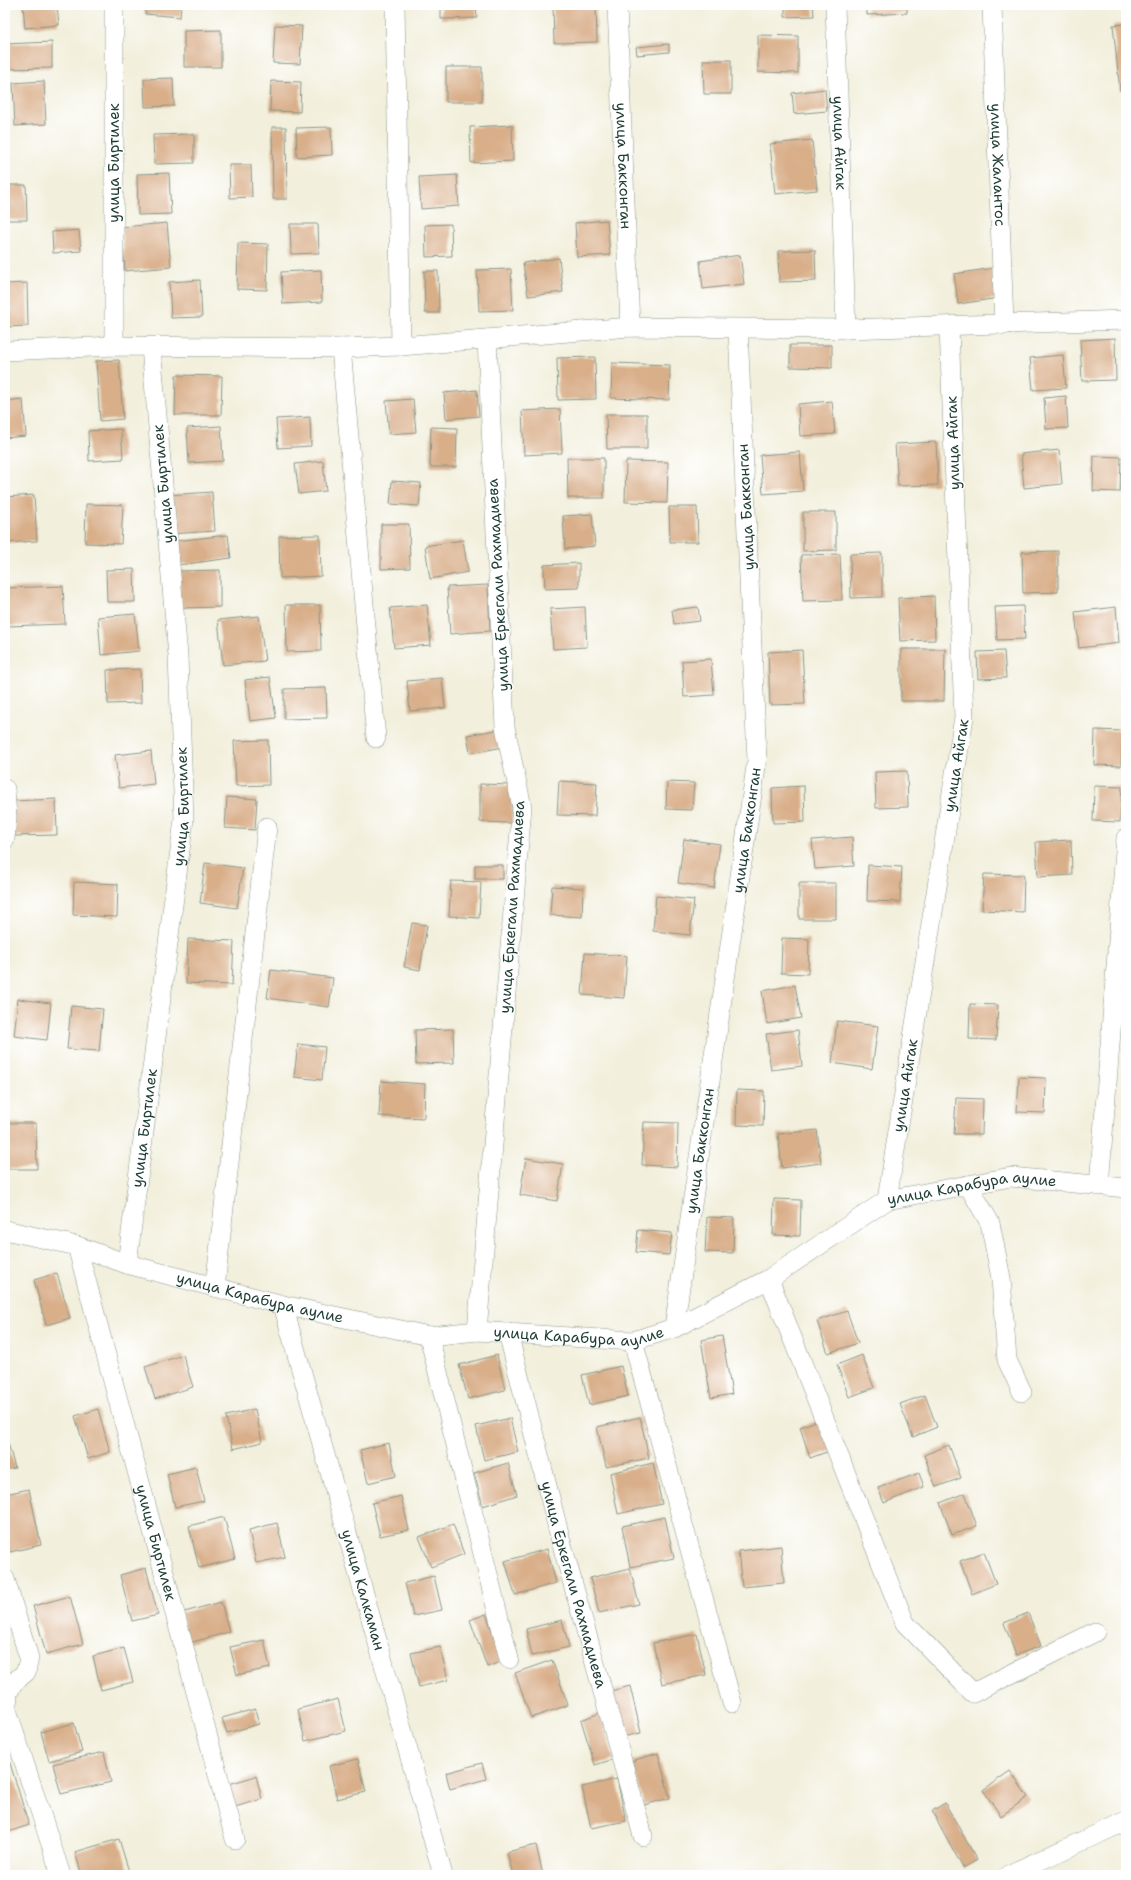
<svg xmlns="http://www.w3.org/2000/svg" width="1131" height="1880" font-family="'Shantell Sans',sans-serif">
<rect width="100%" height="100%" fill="#fff"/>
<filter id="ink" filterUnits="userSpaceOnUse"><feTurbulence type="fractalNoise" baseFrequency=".025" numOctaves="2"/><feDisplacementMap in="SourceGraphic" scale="8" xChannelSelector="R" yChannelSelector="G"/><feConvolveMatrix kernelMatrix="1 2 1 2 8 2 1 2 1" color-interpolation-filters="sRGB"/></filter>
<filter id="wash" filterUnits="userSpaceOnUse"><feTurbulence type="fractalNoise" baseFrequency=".012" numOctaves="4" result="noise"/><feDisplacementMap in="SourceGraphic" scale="16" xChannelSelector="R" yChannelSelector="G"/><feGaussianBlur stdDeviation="0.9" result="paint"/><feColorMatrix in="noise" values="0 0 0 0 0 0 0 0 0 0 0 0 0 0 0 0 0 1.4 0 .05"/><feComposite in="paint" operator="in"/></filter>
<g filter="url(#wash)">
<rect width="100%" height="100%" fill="#f2efdc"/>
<g id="blocks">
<path fill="#d9af8a" d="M23,5H57L59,25L25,28Z
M146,5H181L180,17L145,14Z
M441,5H476L477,18L441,19Z
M553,5H596L597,42L554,43Z
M785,5H813L814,16L785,17Z
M867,5H907V13L867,15Z
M1126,24V90L1120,91L1113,25Z
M275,25L302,26L300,64L273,63Z
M221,30V67H184V31Z
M758,35L798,36V73L758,72Z
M52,42V68L5,69V44Z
M669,44V52L637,55L636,47Z
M703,60H731V94H704Z
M446,67H482V102H446Z
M173,78L174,106L145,107L144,79Z
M44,81L46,124L15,126L13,83Z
M271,81L301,82L300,112L270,111Z
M825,89L827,111L794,114L792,93Z
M512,125L513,161L471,163L470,127Z
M272,127H286L287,199H273Z
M331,127L332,155L297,157L296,128Z
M194,134V163L154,164L153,135Z
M812,140L817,190L775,194L770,144Z
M229,165H251L252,197L230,198Z
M169,173L171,214L138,215L137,174Z
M457,175L459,206L421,209L419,177Z
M5,185H26L27,220H5Z
M607,220L610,255L577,257L575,223Z
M167,223L171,267L125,271L122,227Z
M290,224H318L319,253L291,254Z
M451,224L452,256L426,257L425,225Z
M79,230L81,251L53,253L52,232Z
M238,243L268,244L267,290L237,289Z
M815,250L816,281L779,282L778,251Z
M740,255L744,284L703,289L700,261Z
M559,258L563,292L528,296L523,263Z
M994,268L999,298L958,304L954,274Z
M511,269L513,310L479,311L477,270Z
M321,270L322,302L283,304L281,272Z
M424,271H438L439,313H425Z
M200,280L202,317L171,318L169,282Z
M27,283L28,326L5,327V284Z
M1115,338L1116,380L1082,381L1080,340Z
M790,345H832V368L790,367Z
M1063,355L1066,388L1033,390L1030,358Z
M595,357L596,399L558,400L557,358Z
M119,360L123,419L100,421L96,361Z
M612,363L670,365L669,400L611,398Z
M176,375L222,376L221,415H175Z
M477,390L479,416L446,419L444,393Z
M1066,396L1068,428L1046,429L1044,398Z
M23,399L26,436L5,438V401Z
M413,399L416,432L389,434L386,401Z
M832,401L835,434L800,436L798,404Z
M560,409L562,453L524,455L522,411Z
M606,414H647V449H607Z
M310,417L311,446L278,448L276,419Z
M221,426L223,461L189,463L187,428Z
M431,427L457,428L456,467H430Z
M121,429L123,459L89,461L88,431Z
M936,442L938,485L898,486L895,444Z
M1059,450L1062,484L1024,488L1021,454Z
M800,452L803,491L763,494L760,455Z
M1094,456L1121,457L1120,492L1093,491Z
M567,458H604V498H568Z
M323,461L326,491L299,494L295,464Z
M626,461L668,462L667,503L625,502Z
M392,481L421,483L419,506L390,504Z
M212,492L215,531L170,534L168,495Z
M34,495L37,541L5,543V497Z
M86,504L123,505L121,544L85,543Z
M669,507H697L698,542H670Z
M803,512H836V550L803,551Z
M592,514L595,546L565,549L563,516Z
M381,524H409L410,568L381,569Z
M228,535L231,558L178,565L175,541Z
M320,535L321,576L280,578L279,536Z
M463,540L468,572L430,579L425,546Z
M1058,551V592L1023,593L1022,552Z
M882,553V597L851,598L850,554Z
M840,554L842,600L803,601L801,555Z
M579,563V588L545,589L544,565Z
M134,569L135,602H107L106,570Z
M220,570V607L180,608L179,571Z
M488,585L490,631L450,634L447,587Z
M63,586L65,624L8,626L6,588Z
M934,596L935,640L900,641L898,598Z
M286,605H320L321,651L287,652Z
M427,605L431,645L394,648L390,608Z
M1023,606L1025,639L997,640L995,607Z
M585,607L587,647L553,649L550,609Z
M698,607L700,621L674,624L672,610Z
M1116,607L1119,643L1079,648L1075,612Z
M135,614L139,651L101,655L98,617Z
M259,616L265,661L223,665L218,620Z
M901,649H945L944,701H901Z
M802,650L805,704L770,705L768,652Z
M1004,651L1006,678L978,679L977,652Z
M711,659L714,695L684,697L682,661Z
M140,669L141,703L108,704L107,670Z
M270,677L276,718L250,721L245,680Z
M442,678L445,708L410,711L407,681Z
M326,688L327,718L284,719V689Z
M501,729L504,747L470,753L467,735Z
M1095,730L1123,731L1121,766L1094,765Z
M268,740L269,785L236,786L234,741Z
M151,751L154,784L119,788L115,755Z
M907,771L908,807L876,808L875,772Z
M559,781L597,783L595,816L557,815Z
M667,782L694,783L692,810L666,809Z
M480,784L512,785V823L480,822Z
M804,786L805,822L773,823L772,788Z
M1094,786L1122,787L1120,822L1093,821Z
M227,797L257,799L255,830L225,828Z
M56,799L57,835L14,836L13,801Z
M852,837L854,866L815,869L812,840Z
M684,839L720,844L714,888L678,883Z
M1071,840L1072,875L1038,877L1036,842Z
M205,863L243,868L237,908L200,903Z
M475,865H503V879H475Z
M868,865L902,867L900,902L867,901Z
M984,874L1024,875L1023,912L982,910Z
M451,881L481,882L479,918L449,916Z
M74,882L118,884L117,917L73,915Z
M799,883H836V919H799Z
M552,886L583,888L582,917L550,915Z
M656,896L694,900L690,935L653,931Z
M412,923L427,925L420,970L404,967Z
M782,938L809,939L808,974L781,973Z
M188,939L234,941L232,985L186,983Z
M585,953L627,956L624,998L582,995Z
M271,970L333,978L329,1007L267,998Z
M795,985L801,1018L767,1024L762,991Z
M18,999L51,1003L47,1040L14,1036Z
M970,1004L998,1005L996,1040L969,1039Z
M71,1006L103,1009L99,1051L67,1049Z
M837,1021L878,1026L872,1069L832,1063Z
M453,1029L454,1063L416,1064L415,1030Z
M798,1030L802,1066L771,1070L766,1034Z
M298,1044L325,1047L322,1080L294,1077Z
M1019,1077L1046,1078L1045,1113L1017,1112Z
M381,1081L425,1084L424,1118L379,1116Z
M737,1090L764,1091L763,1126L736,1125Z
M956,1098L983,1099L982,1134H954Z
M644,1122L678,1123L677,1167L642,1165Z
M5,1123H36L37,1169H5Z
M817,1130L821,1163L782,1168L778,1134Z
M526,1158L563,1164L557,1201L520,1195Z
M774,1199L801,1200L800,1236L773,1235Z
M707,1217L734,1218L733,1253L705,1252Z
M638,1230L672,1233L669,1255L636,1252Z
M57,1273L70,1318L46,1325L34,1280Z
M847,1311L858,1343L828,1353L817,1321Z
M722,1336L732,1394L711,1398L701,1340Z
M183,1355L193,1387L155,1399L145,1367Z
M497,1355L505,1390L468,1399L459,1365Z
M862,1355L874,1388L849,1397L837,1365Z
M621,1366L628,1396L589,1405L582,1375Z
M925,1395L937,1427L913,1437L900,1404Z
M98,1409L110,1452L88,1459L75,1416Z
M255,1409L262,1442L233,1449L226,1416Z
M640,1417L649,1458L606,1467L597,1427Z
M510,1418L518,1452L484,1460L476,1426Z
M824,1418L835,1449L810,1458L800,1427Z
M7,1439L15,1468L5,1470V1440Z
M389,1443L396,1476L368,1483L360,1450Z
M949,1445L961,1478L936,1487L924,1455Z
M508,1463L517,1495L483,1506L474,1473Z
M653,1463L662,1504L618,1514L610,1473Z
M196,1467L204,1501L175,1507L167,1474Z
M919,1473L924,1487L884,1503L878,1488Z
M29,1489L41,1545L10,1552L5,1530V1494Z
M965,1493L977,1526L952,1535L940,1503Z
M401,1496L409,1530L380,1536L372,1503Z
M224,1517L235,1559L199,1568L189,1526Z
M665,1517L674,1558L630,1567L622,1526Z
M277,1523L285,1557L256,1563L249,1530Z
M453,1524L464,1554L431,1567L419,1537Z
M781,1546L784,1583L742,1587L738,1551Z
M547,1549L556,1583L515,1595L505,1561Z
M984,1552L996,1584L972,1594L960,1561Z
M146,1568L158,1615L132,1621L120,1575Z
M630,1568L639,1604L599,1613L590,1578Z
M434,1576L442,1610L413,1616L405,1583Z
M70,1596L83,1644L46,1654L33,1606Z
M221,1602L229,1632L189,1643L181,1613Z
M1028,1613L1041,1646L1016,1655L1004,1623Z
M486,1614L503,1661L487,1667L470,1620Z
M562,1620L569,1647L532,1656L526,1629Z
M697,1634L706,1675L662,1684L653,1643Z
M264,1640L270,1668L237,1675L230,1647Z
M440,1647L448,1680L419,1687L411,1653Z
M124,1648L133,1682L101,1690L93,1656Z
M552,1660L568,1705L531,1718L515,1673Z
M630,1686L641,1733L622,1737L611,1691Z
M338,1699L346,1731L305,1741L298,1709Z
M255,1709L259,1724L227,1733L222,1718Z
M600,1713L614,1759L595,1765L581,1720Z
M74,1723L82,1752L49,1761L41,1732Z
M104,1752L111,1782L61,1794L53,1764Z
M658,1753L670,1798L644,1805L632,1761Z
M358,1759L366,1792L337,1799L329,1766Z
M9,1760L29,1825L5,1833V1761Z
M482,1763L486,1779L450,1789L446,1773Z
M1010,1771L1028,1797L1001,1816L983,1790Z
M256,1776L262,1799L235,1807L229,1784Z
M617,1779L626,1821L591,1828L582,1787Z
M945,1803L977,1860L963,1868L932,1811Z
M119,1839L130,1875H82L75,1852Z
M536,1845L543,1875H513L507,1852Z"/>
</g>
</g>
<g filter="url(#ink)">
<use href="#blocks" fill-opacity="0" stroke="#889688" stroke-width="1"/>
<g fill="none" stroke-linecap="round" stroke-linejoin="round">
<g stroke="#889688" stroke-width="20">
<g id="street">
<path d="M114,5V346"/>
<path d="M395,5L401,346"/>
<path id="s1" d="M617,5L630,327"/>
<path id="s2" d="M835,5L846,329"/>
<path id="s3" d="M992,5L1004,325"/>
<path d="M341,348L376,738"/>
<path d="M5,351L114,346L341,348L401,346L630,327L846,329L1126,320"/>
<path d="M5,789L7,817L5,839"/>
<path d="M968,1185L990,1223L1001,1278L1007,1360L1022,1392"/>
<path d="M1099,1186L1126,838"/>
<path id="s4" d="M887,1200L964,717L949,327"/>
<path id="s5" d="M5,1230L77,1246L127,1264L283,1305L429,1336L477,1331L633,1341L674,1328L769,1279L887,1200L1011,1177L1126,1188"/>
<path id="s6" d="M77,1246L235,1839"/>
<path id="s7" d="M127,1264L184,819L178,656L151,347"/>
<path d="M769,1279L905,1623L973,1693L1095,1632"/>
<path d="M215,1287L267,827"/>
<path id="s8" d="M283,1305L443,1875"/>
<path id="s9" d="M674,1328L757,760L738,329"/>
<path d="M477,1331L522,807L505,727L487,339"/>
<path id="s10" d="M508,1333L561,1541L643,1836"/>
<path d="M429,1336L509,1659"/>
<path d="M633,1341L732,1703"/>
<path d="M5,1579L29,1658L26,1672L13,1683L8,1693L7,1710L61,1875"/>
<path d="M1008,1875L1126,1821"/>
</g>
</g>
<use href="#street" stroke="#fff" stroke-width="19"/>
</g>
</g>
<g text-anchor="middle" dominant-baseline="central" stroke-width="3" stroke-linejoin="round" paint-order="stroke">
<g font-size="15" fill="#1f3d34" stroke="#fff">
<text stroke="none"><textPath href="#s2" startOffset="138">улица Айгак</textPath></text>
<text transform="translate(114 163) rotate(-90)">улица Биртилек</text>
<text stroke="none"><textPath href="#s3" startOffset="160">улица Жалантос</textPath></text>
<text stroke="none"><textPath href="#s1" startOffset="161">улица Бакконган</textPath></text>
<text transform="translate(953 443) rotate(-92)">улица Айгак</text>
<text transform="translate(163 484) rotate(-95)">улица Биртилек</text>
<text transform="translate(746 507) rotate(-93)">улица Бакконган</text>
<text transform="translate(498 585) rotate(-93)">улица Еркегали Рахмадиева</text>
<text stroke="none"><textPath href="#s4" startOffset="440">улица Айгак</textPath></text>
<text stroke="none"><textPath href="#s7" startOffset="461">улица Биртилек</textPath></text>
<text stroke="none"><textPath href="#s9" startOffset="503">улица Бакконган</textPath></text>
<text transform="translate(512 907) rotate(-86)">улица Еркегали Рахмадиева</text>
<text stroke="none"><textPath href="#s4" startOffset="116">улица Айгак</textPath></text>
<text stroke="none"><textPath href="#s7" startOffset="137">улица Биртилек</textPath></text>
<text stroke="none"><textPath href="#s9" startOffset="179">улица Бакконган</textPath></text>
<text stroke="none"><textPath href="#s5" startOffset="1020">улица Карабура аулие</textPath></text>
<text stroke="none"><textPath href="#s5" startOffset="264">улица Карабура аулие</textPath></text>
<text stroke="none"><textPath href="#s5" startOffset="588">улица Карабура аулие</textPath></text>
<text stroke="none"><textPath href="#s6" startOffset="307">улица Биртилек</textPath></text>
<text stroke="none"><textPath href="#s10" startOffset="260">улица Еркегали Рахмадиева</textPath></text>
<text stroke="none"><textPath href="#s8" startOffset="296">улица Калкаман</textPath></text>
</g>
</g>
<rect width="1131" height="1880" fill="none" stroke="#fff" stroke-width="20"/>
</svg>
